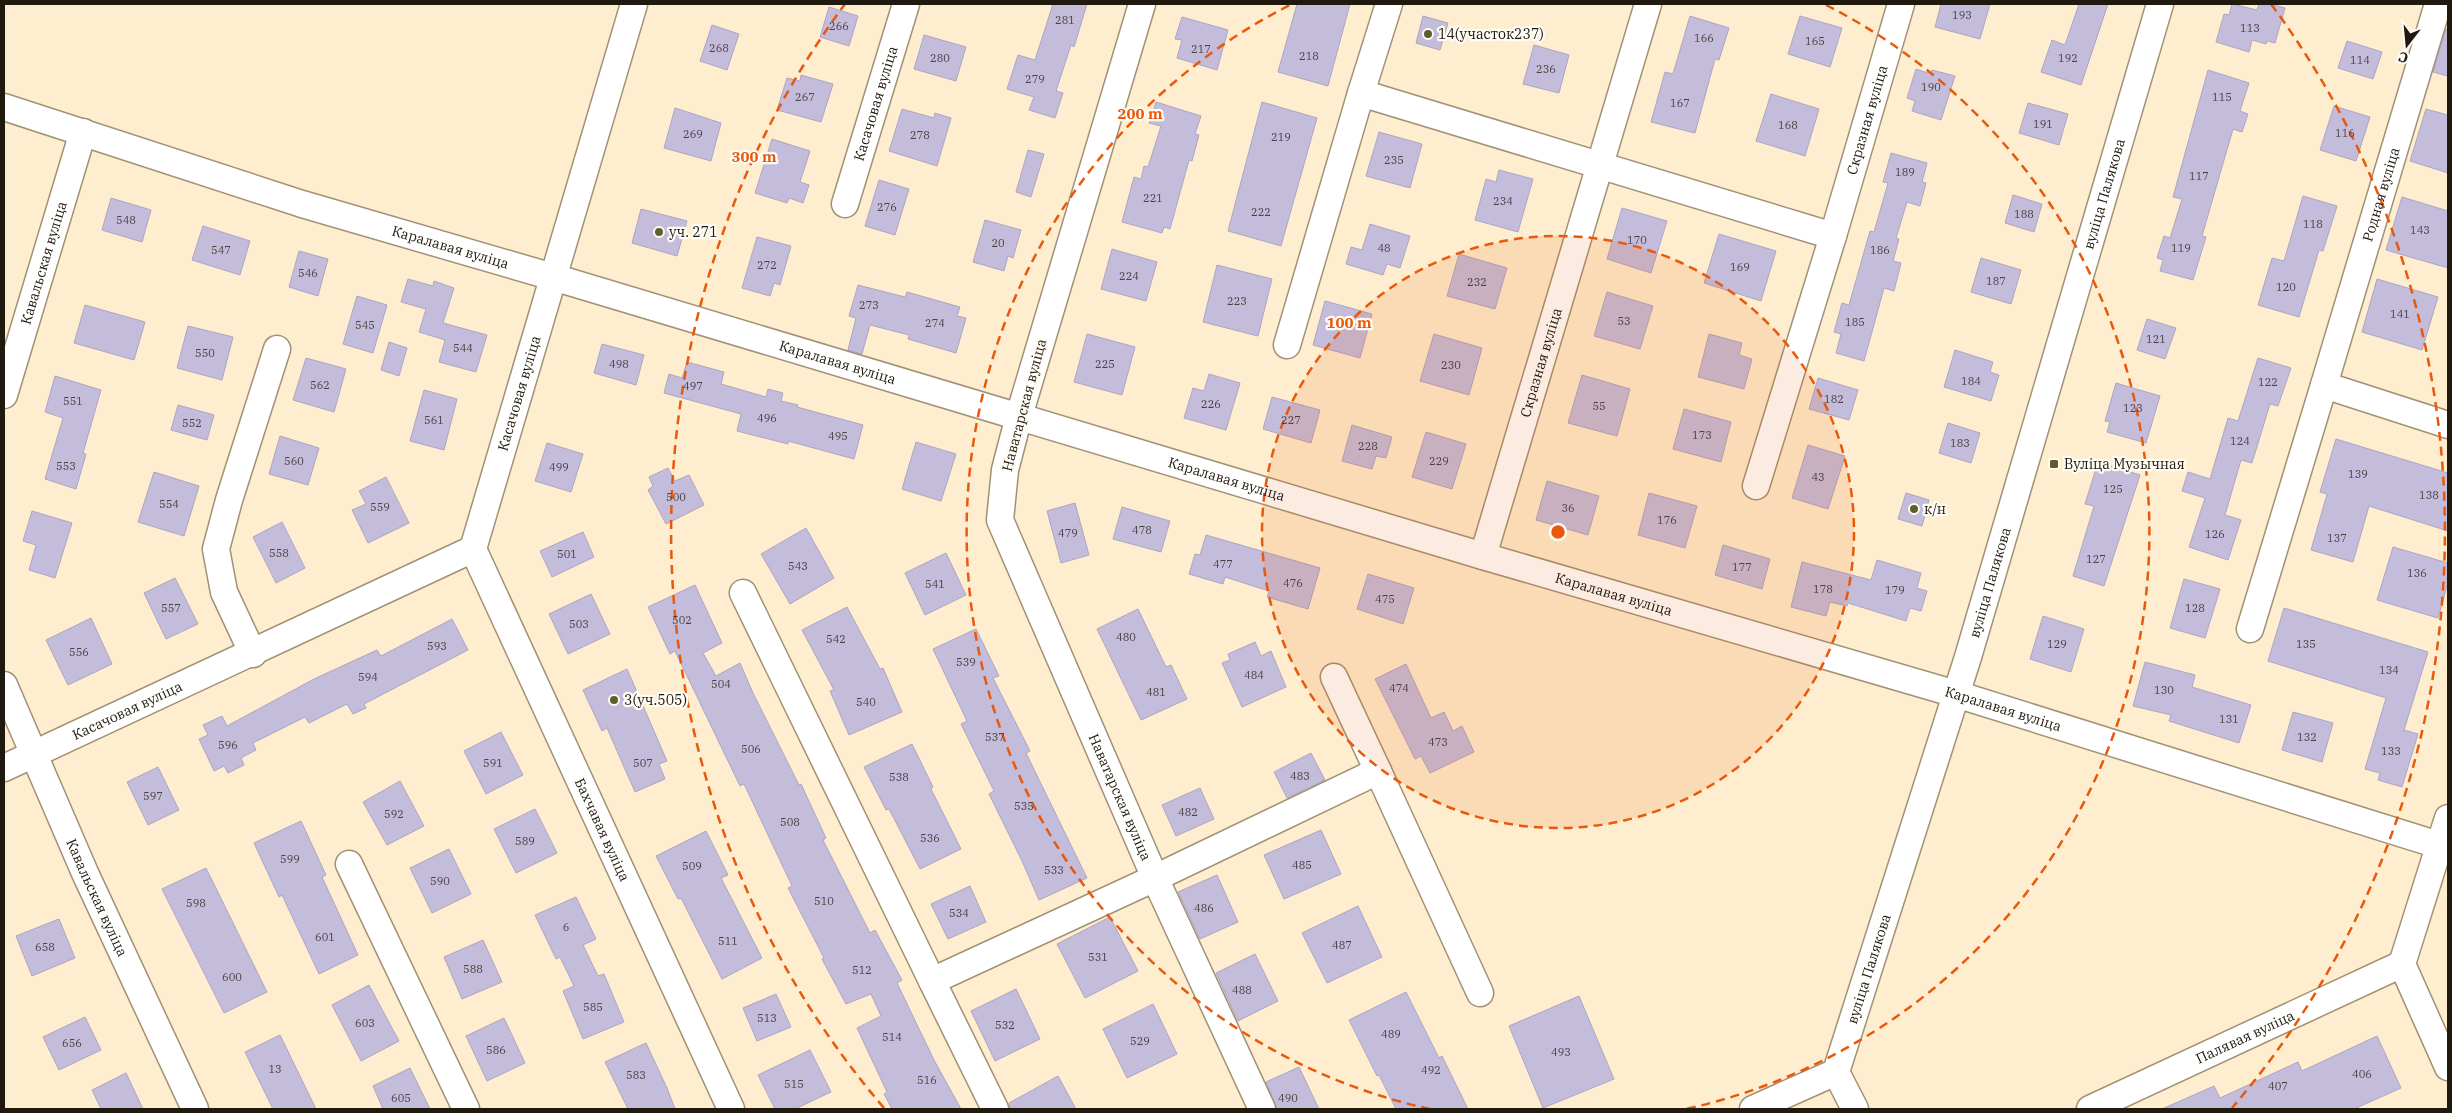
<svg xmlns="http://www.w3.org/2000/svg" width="2452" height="1113" font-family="'IBM Plex Serif',serif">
<rect width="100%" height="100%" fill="#feedce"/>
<path fill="#c4bcdb" stroke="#ada5c4" d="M1053,4H1087L1074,47L1071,45L1056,91L1063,93L1055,118L1029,110L1034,97L1007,89L1018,55L1035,60Z
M1297,4H1350L1328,86L1278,72Z
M1941,4H1990L1980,39L1935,27Z
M2079,4H2108L2081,85L2041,72L2052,40L2065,45Z
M2232,4L2257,10L2259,4H2270L2285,8L2275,43L2267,41L2266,44L2252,40L2249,52L2216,42L2224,14L2229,15Z
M829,7L858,16L849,46L820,37Z
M1423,16L1448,23L1440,50L1416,43Z
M1690,16L1729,28L1719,60L1715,59L1695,133L1651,122L1665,72L1673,74Z
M1800,16L1842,28L1830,67L1788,54Z
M1182,17L1228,30L1217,70L1177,58L1182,40L1175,39Z
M712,25L739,34L727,70L700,61Z
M2446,29L2448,30V76L2433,72Z
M924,35L966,47L956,81L914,69Z
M2347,41L2382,52L2373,79L2338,68Z
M1534,45L1569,55L1559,93L1523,84Z
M1916,69L1931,74L1932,70L1955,76L1941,120L1912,111L1915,101L1907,98Z
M2208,70L2249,83L2240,111L2248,114L2242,132L2233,129L2202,236L2206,237L2193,280L2160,271L2163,260L2157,258L2164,236L2170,238L2182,199L2173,197Z
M801,75L833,84L821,122L777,110L787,78L800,81Z
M1771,94L1819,109L1805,156L1756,141Z
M1156,102L1201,116L1195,134L1199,135L1192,161L1189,160L1170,229L1164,227L1162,233L1122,222L1134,177L1141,179L1144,166L1148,167L1161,126L1149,123Z
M1262,102L1317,118L1281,246L1228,231Z
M2028,103L2068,114L2059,145L2019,133Z
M2334,106L2370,117L2356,161L2320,150Z
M675,108L721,123L711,161L664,148Z
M902,109L934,118L935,113L951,118L937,166L889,151Z
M2426,109L2448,115V173L2410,161Z
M1379,132L1422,144L1410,188L1366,176Z
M772,139L810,151L800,182L809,185L803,203L789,198L787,203L755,193Z
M1028,150L1044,154L1031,197L1016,192Z
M1891,153L1927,163L1922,182L1926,183L1920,206L1907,202L1896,238L1899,239L1893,261L1901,263L1894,291L1884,288L1864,361L1836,353L1841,334L1834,332L1842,303L1849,305L1870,231L1874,232L1888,183L1883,182Z
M1499,170L1533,179L1518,232L1475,220L1486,179L1496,182Z
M879,180L909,189L895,235L865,226Z
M2013,195L2042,204L2034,232L2005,223Z
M2303,196L2337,206L2323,251L2319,250L2299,317L2258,305L2272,258L2284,261Z
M2402,197L2448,211V268L2386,250Z
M111,198L151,210L142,242L102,230Z
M1622,208L1667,221L1651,273L1607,259Z
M641,209L687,221L677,256L632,243Z
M985,220L1021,230L1013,258L1008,256L1004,271L973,262Z
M1370,224L1410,236L1400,268L1387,264L1383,275L1346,264L1351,247L1362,250Z
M203,226L250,241L240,275L192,260Z
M1719,234L1776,251L1761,301L1704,283Z
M757,237L791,246L780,285L774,283L770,296L742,288Z
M1112,249L1157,262L1146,301L1101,289Z
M299,251L328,259L318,296L289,287Z
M1459,254L1507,268L1495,309L1447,296Z
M1981,258L2021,270L2011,304L1971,292Z
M1217,265L1272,279L1258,336L1203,322Z
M408,279L433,286L434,281L454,288L443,323L487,335L476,372L439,362L445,340L419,332L426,309L401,302Z
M2377,279L2438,297L2422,350L2362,332Z
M858,285L905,297L907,292L960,307L957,316L966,318L956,353L908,339L909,335L870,325L862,354L848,350L856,318L849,316Z
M1607,292L1653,306L1640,349L1594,336Z
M357,296L387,305L373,353L343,344Z
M1325,301L1372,314L1360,358L1313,345Z
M85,305L145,322L134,360L74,343Z
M2147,319L2176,328L2165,359L2137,350Z
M188,326L233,337L222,380L177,368Z
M1087,334L1135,347L1122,395L1074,382Z
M1434,334L1482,348L1469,395L1420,381Z
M1709,334L1742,343L1739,355L1752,359L1744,389L1698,377Z
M389,342L407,348L399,376L381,370Z
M602,344L644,355L636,385L594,373Z
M1955,350L1993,362L1990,372L1999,375L1991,401L1944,387Z
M306,358L346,369L334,412L293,400Z
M2258,358L2291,368L2278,406L2270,404L2252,463L2241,460L2225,515L2241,520L2228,560L2189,547L2205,498L2182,491L2188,472L2210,479L2228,418L2238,421Z
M687,362L724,372L721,384L766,397L768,389L783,393L781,401L798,405L797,407L863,425L854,459L788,441V444L737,431L741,414L664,393L669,374L682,378Z
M1209,374L1240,383L1226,430L1184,418L1193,388L1204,391Z
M1582,375L1630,389L1617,436L1568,423Z
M55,376L101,390L83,453L86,454L76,489L45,479L63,418L45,412Z
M1818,378L1858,390L1849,420L1809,409Z
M2116,383L2160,396L2146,443L2107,432L2110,422L2105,421Z
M424,390L457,399L444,450L410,441Z
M1272,397L1320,410L1311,443L1263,429Z
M178,405L214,415L207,440L171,430Z
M1684,409L1731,422L1721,462L1673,449Z
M1948,423L1980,433L1971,463L1939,453Z
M1352,425L1392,437L1386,458L1376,456L1372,469L1342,461Z
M1426,432L1466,444L1452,489L1412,477Z
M280,436L319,448L308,485L269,474Z
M2336,439L2448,473V531L2369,506L2353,562L2311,550L2327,494L2320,492Z
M916,442L956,454L941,501L902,489Z
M547,443L583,454L571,492L535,481Z
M1808,445L1845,456L1828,509L1792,498Z
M2098,462L2140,475L2104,586L2073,576L2094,506L2085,504Z
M668,468L675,481L689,475L704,505L666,524L648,490L653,486L649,477Z
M154,472L199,486L184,536L138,522Z
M386,477L409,523L368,543L352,510L366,504L359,491Z
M1547,481L1599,496L1588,535L1536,520Z
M1649,493L1697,506L1685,548L1638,535Z
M1906,493L1929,500L1922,526L1898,519Z
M1075,503L1089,555L1061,563L1047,511Z
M1122,507L1170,521L1161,552L1113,539Z
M32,511L72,523L55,578L29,570L36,545L23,541Z
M282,522L305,568L276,583L253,537Z
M806,528L834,578L790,604L761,554Z
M583,532L594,557L552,577L540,551Z
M1206,535L1320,568L1308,609L1267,597L1269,591L1225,577L1223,584L1189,574L1195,554L1200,555Z
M1723,545L1770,559L1762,589L1715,575Z
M2393,547L2448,563V583L2438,618L2377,600Z
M946,553L966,595L925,615L905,573Z
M1877,560L1921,573L1917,588L1927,591L1921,611L1910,608L1906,621L1848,603L1847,606L1830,602L1826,616L1791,607L1802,562L1871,580Z
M1368,574L1414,588L1403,624L1357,609Z
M175,578L198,624L166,639L144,593Z
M2184,579L2220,589L2205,638L2170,628Z
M695,585L722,643L703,653L716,676L740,663L753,693L799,785L801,784L826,838L823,840L870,933L875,930L902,980L897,983L934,1060L961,1109H892L884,1094L887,1092L857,1028L881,1016L871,994L846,1004L822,959L824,958L788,888L792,886L744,784L740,786L675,651L670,654L648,607Z
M591,594L610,634L568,654L549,614Z
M847,607L880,669L883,668L902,712L849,735L830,691L834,690L802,630Z
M2284,608L2428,652L2404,730L2418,734L2402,787L2378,780L2380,773L2365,769L2386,698L2268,661Z
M1138,609L1166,667L1171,665L1187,699L1141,720L1097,629Z
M2043,616L2084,629L2071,672L2030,659Z
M91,618L112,664L68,685L46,640Z
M452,619L468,650L364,704L366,708L353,714L347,704L309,723L305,717L253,743L256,750L241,758L244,765L228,773L224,766L214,771L199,739L208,735L203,725L222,716L227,726L314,679L377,650L381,656Z
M976,629L999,676L993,678L1030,751L1026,753L1087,878L1039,900L1022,861L989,794L994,791L961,724L967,721L933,649Z
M1255,642L1261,656L1271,651L1286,687L1242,707L1222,663L1230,660L1228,654Z
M2145,662L2195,675L2192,687L2251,705L2239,743L2169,721L2171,715L2133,706Z
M1406,664L1431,718L1444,712L1453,731L1462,726L1474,752L1430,773L1421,756L1415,759L1375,679Z
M627,669L667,761L659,764L665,779L635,792L607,728L602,731L583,690Z
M2293,712L2333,723L2322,762L2282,750Z
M501,732L523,775L486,794L464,751Z
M912,744L933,787L931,789L961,849L920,869L889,809L886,810L864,767Z
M1311,753L1325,780L1287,798L1274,772Z
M158,767L179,810L148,825L127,782Z
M400,781L424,826L387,845L363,802Z
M1200,788L1214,819L1176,836L1162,805Z
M535,809L557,853L516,873L494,829Z
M301,821L326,875L322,877L358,955L319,974L282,895L279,897L254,843Z
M1321,830L1341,874L1284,899L1264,855Z
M706,831L728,875L721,878L762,958L722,979L681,898L678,899L656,856Z
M449,849L471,894L432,913L410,868Z
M206,868L267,992L224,1013L162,889Z
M1217,875L1238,922L1200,939L1178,892Z
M970,886L986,922L948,939L931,904Z
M576,897L596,939L583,945L598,976L604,974L624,1022L583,1039L563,991L574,986L560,957L556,959L535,915Z
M1358,906L1382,957L1327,983L1302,933Z
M1110,917L1138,971L1085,998L1057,944Z
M59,919L75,958L32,976L16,936Z
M483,940L502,982L462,999L444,957Z
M1255,954L1278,1001L1238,1021L1216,973Z
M369,985L399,1041L361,1061L332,1005Z
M1016,989L1040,1039L995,1061L971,1011Z
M1406,992L1439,1058L1442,1056L1468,1109H1396L1379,1075L1377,1076L1349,1020Z
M776,994L791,1027L757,1041L743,1008Z
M1579,996L1614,1079L1543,1108L1509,1026Z
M1153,1004L1177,1054L1127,1078L1103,1029Z
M85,1017L101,1050L59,1070L43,1037Z
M504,1018L525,1063L487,1081L466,1036Z
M280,1035L316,1109H273L245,1052Z
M2377,1036L2401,1088L2354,1109H2162L2214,1086L2220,1098L2298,1062L2302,1071Z
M646,1043L667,1088L675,1109H628L605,1062Z
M810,1050L831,1092L795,1109H775L758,1075Z
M1299,1067L1319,1109H1277L1266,1082Z
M410,1068L430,1109H383L373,1086Z
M126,1073L143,1109H101L92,1090Z
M1058,1076L1076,1109H1010L1009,1103Z"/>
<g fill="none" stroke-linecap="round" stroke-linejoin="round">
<g stroke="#a19175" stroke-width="29">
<g id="minor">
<path id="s1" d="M1142,4L1019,416L1005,470L1000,520L1155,878L1262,1109"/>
<path d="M1361,93L1389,4"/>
<path id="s2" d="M4,107L302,204L553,277L1483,556L1956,694L2448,848"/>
<path id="s3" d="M845,204L906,4"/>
<path id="s4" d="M1833,236L1901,4"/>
<path d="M1287,345L1361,93L1833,236L1756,486"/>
<path id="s5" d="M2324,385L2438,4"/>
<path id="s6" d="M4,395L83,132"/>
<path id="s7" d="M473,549L731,1109"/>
<path id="s8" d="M1483,556L1648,4"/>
<path d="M743,593L932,981"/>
<path d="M2250,629L2324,385L2448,425"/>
<path d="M253,654L224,592L216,549L229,500L277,349"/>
<path d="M1334,677L1378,771"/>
<path id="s9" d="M4,685L85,873L195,1109"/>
<path id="s10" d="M4,768L473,549L634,4"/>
<path d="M2448,818L2402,964L2448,1067"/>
<path d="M349,864L466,1109"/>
<path d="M1836,1072L1855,1109"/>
<path d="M995,1109L932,981L1155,878L1378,771L1480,993"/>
<path id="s11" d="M1753,1109L1836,1072L1968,657L2160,4"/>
<path id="s12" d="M2090,1109L2402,964"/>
</g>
</g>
<use href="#minor" stroke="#fff" stroke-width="26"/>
</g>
<circle cx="1558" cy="532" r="296" fill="#e8590c" fill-opacity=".12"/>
<g fill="none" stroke="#e8590c" stroke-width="2.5" stroke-dasharray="9 6">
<circle cx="1558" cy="532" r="296"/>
<path d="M1430 1109A591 591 0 0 1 1290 5M1826 5A591 591 0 0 1 1686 1109"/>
<path d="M884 1108A887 887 0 0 1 845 4M2271 4A887 887 0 0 1 2232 1108"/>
</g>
<g fill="#5f5d29" stroke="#fffcf6" stroke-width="2">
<circle cx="1428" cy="34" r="5"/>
<circle cx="659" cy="232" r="5"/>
<rect x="2049" y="459" width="10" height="10" rx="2.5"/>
<circle cx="1914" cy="509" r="5"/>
<circle cx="614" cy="700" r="5"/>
</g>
<g text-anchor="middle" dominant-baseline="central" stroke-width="4.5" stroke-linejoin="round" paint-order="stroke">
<g font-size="11" fill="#484241">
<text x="1962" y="15">193</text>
<text x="1065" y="20">281</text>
<text x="839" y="26">266</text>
<text x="2250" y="28">113</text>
<text x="1704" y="38">166</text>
<text x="1815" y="41">165</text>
<text x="719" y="48">268</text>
<text x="1201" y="49">217</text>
<text x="1309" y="56">218</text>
<text x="940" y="58">280</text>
<text x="2068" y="58">192</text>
<text x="2360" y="60">114</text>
<text x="1546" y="69">236</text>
<text x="1035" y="79">279</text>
<text x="1931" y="87">190</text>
<text x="805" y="97">267</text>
<text x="2222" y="97">115</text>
<text x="1680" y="103">167</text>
<text x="2043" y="124">191</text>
<text x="1788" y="125">168</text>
<text x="2345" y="133">116</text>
<text x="693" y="134">269</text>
<text x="920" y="135">278</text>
<text x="1281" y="137">219</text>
<text x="1394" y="160">235</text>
<text x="1905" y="172">189</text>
<text x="2199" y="176">117</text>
<text x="1153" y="198">221</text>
<text x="1503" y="201">234</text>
<text x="887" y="207">276</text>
<text x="1261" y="212">222</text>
<text x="2024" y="214">188</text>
<text x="126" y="220">548</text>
<text x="2313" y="224">118</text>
<text x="2420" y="230">143</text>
<text x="1637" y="240">170</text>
<text x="998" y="243">20</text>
<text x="1384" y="248">48</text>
<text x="2181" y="248">119</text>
<text x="221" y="250">547</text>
<text x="1880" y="250">186</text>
<text x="767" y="265">272</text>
<text x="1740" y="267">169</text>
<text x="308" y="273">546</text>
<text x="1129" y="276">224</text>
<text x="1996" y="281">187</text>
<text x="1477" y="282">232</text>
<text x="2286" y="287">120</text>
<text x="1237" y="301">223</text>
<text x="869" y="305">273</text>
<text x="2400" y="314">141</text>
<text x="1624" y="321">53</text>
<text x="1855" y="322">185</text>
<text x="935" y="323">274</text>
<text x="365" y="325">545</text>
<text x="2156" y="339">121</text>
<text x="463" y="348">544</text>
<text x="205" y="353">550</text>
<text x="619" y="364">498</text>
<text x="1105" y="364">225</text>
<text x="1451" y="365">230</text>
<text x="1971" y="381">184</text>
<text x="2268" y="382">122</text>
<text x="320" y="385">562</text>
<text x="693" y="386">497</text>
<text x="1834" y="399">182</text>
<text x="73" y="401">551</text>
<text x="1211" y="404">226</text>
<text x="1599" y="406">55</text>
<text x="2133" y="408">123</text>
<text x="767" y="418">496</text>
<text x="434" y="420">561</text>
<text x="1291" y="420">227</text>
<text x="192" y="423">552</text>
<text x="1702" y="435">173</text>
<text x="838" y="436">495</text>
<text x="2240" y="441">124</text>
<text x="1960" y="443">183</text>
<text x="1368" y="446">228</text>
<text x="294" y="461">560</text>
<text x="1439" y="461">229</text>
<text x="66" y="466">553</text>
<text x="559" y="467">499</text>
<text x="2358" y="474">139</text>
<text x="1818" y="477">43</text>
<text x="2113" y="489">125</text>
<text x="2429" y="495">138</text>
<text x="676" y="497">500</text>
<text x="169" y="504">554</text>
<text x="380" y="507">559</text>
<text x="1568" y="508">36</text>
<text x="1667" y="520">176</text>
<text x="1142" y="530">478</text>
<text x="1068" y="533">479</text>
<text x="2215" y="534">126</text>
<text x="2337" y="538">137</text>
<text x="279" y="553">558</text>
<text x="567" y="554">501</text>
<text x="2096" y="559">127</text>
<text x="1223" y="564">477</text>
<text x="798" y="566">543</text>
<text x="1742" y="567">177</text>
<text x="2417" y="573">136</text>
<text x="1293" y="583">476</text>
<text x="935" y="584">541</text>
<text x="1823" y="589">178</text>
<text x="1895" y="590">179</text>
<text x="1385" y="599">475</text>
<text x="171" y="608">557</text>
<text x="2195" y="608">128</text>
<text x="682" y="620">502</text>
<text x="579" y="624">503</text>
<text x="1126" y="637">480</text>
<text x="836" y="639">542</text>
<text x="2057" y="644">129</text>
<text x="2306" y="644">135</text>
<text x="437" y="646">593</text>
<text x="79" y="652">556</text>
<text x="966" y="662">539</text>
<text x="2389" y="670">134</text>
<text x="1254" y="675">484</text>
<text x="368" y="677">594</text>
<text x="721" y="684">504</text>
<text x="1399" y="688">474</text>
<text x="2164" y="690">130</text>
<text x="1156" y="692">481</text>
<text x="866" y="702">540</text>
<text x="2229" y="719">131</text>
<text x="995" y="737">537</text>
<text x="2307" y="737">132</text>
<text x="1438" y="742">473</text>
<text x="228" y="745">596</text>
<text x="751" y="749">506</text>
<text x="2391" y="751">133</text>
<text x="493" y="763">591</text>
<text x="643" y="763">507</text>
<text x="1300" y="776">483</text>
<text x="899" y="777">538</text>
<text x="153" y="796">597</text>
<text x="1024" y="806">535</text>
<text x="1188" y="812">482</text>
<text x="394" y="814">592</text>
<text x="790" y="822">508</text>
<text x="930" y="838">536</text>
<text x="525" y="841">589</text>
<text x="290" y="859">599</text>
<text x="1302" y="865">485</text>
<text x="692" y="866">509</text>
<text x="1054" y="870">533</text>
<text x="440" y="881">590</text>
<text x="824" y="901">510</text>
<text x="196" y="903">598</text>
<text x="1204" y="908">486</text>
<text x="959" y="913">534</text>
<text x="566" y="927">6</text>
<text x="325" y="937">601</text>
<text x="728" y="941">511</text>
<text x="1342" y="945">487</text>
<text x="45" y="947">658</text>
<text x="1098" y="957">531</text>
<text x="473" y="969">588</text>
<text x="862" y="970">512</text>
<text x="232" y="977">600</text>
<text x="1242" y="990">488</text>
<text x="593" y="1007">585</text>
<text x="767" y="1018">513</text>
<text x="365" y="1023">603</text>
<text x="1005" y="1025">532</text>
<text x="1391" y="1034">489</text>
<text x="892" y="1037">514</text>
<text x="1140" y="1041">529</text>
<text x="72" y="1043">656</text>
<text x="496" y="1050">586</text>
<text x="1561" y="1052">493</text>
<text x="275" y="1069">13</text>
<text x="1431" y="1070">492</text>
<text x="2362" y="1074">406</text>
<text x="636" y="1075">583</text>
<text x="927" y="1080">516</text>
<text x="794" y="1084">515</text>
<text x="2278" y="1086">407</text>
<text x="401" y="1098">605</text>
<text x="1288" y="1098">490</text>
</g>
<g font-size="14" fill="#1f190e" stroke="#fffcf6" text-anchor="start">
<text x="1438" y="34">14(участок237)</text>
<text x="669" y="232">уч. 271</text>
<text x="2064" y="464">Вуліца Музычная</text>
<text x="1924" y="509">к/н</text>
<text x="624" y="700">3(уч.505)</text>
</g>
<g font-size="14" fill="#1f190e" stroke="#fffcf6">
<text stroke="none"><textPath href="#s3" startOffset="105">Касачовая вуліца</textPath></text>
<text stroke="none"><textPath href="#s4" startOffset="121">Скразная вуліца</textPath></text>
<text stroke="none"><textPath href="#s11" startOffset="1009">вуліца Палякова</textPath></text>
<text stroke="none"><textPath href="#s5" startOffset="199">Родная вуліца</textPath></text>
<text stroke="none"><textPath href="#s2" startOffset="468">Каралавая вуліца</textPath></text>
<text stroke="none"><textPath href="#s6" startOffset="138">Кавальская вуліца</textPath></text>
<text stroke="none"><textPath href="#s2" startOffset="872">Каралавая вуліца</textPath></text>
<text stroke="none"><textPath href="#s8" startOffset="202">Скразная вуліца</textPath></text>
<text stroke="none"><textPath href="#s10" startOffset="680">Касачовая вуліца</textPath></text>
<text transform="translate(1024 405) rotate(-75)">Наватарская вуліца</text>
<text stroke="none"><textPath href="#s2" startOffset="1278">Каралавая вуліца</textPath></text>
<text stroke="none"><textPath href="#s11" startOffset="604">вуліца Палякова</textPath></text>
<text stroke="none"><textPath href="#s2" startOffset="1682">Каралавая вуліца</textPath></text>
<text stroke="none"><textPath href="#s2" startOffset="2088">Каралавая вуліца</textPath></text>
<text stroke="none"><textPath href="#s10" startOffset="136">Касачовая вуліца</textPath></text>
<text stroke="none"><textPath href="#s1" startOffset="838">Наватарская вуліца</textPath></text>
<text stroke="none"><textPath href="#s7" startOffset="309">Бахчавая вуліца</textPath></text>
<text stroke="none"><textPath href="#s9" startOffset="232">Кавальская вуліца</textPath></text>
<text stroke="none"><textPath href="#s11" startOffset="199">вуліца Палякова</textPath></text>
<text stroke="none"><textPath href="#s12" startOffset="171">Палявая вуліца</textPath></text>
</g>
</g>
<circle cx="1558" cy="532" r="8" fill="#e8590c" stroke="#fffcf6" stroke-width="2.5"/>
<g font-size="15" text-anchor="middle" font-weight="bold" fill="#e8590c" stroke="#fffcf6" stroke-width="4.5" stroke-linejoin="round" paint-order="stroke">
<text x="1140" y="119">200 m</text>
<text x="754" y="162">300 m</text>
<text x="1349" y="328">100 m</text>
</g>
<rect width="2452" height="1113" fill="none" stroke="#1f190e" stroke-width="10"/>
<g transform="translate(2407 45) rotate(196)" stroke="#fffcf6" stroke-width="4" paint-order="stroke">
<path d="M0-4L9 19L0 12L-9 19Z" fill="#1f190e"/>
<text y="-8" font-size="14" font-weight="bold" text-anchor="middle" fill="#1f190e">С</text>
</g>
</svg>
